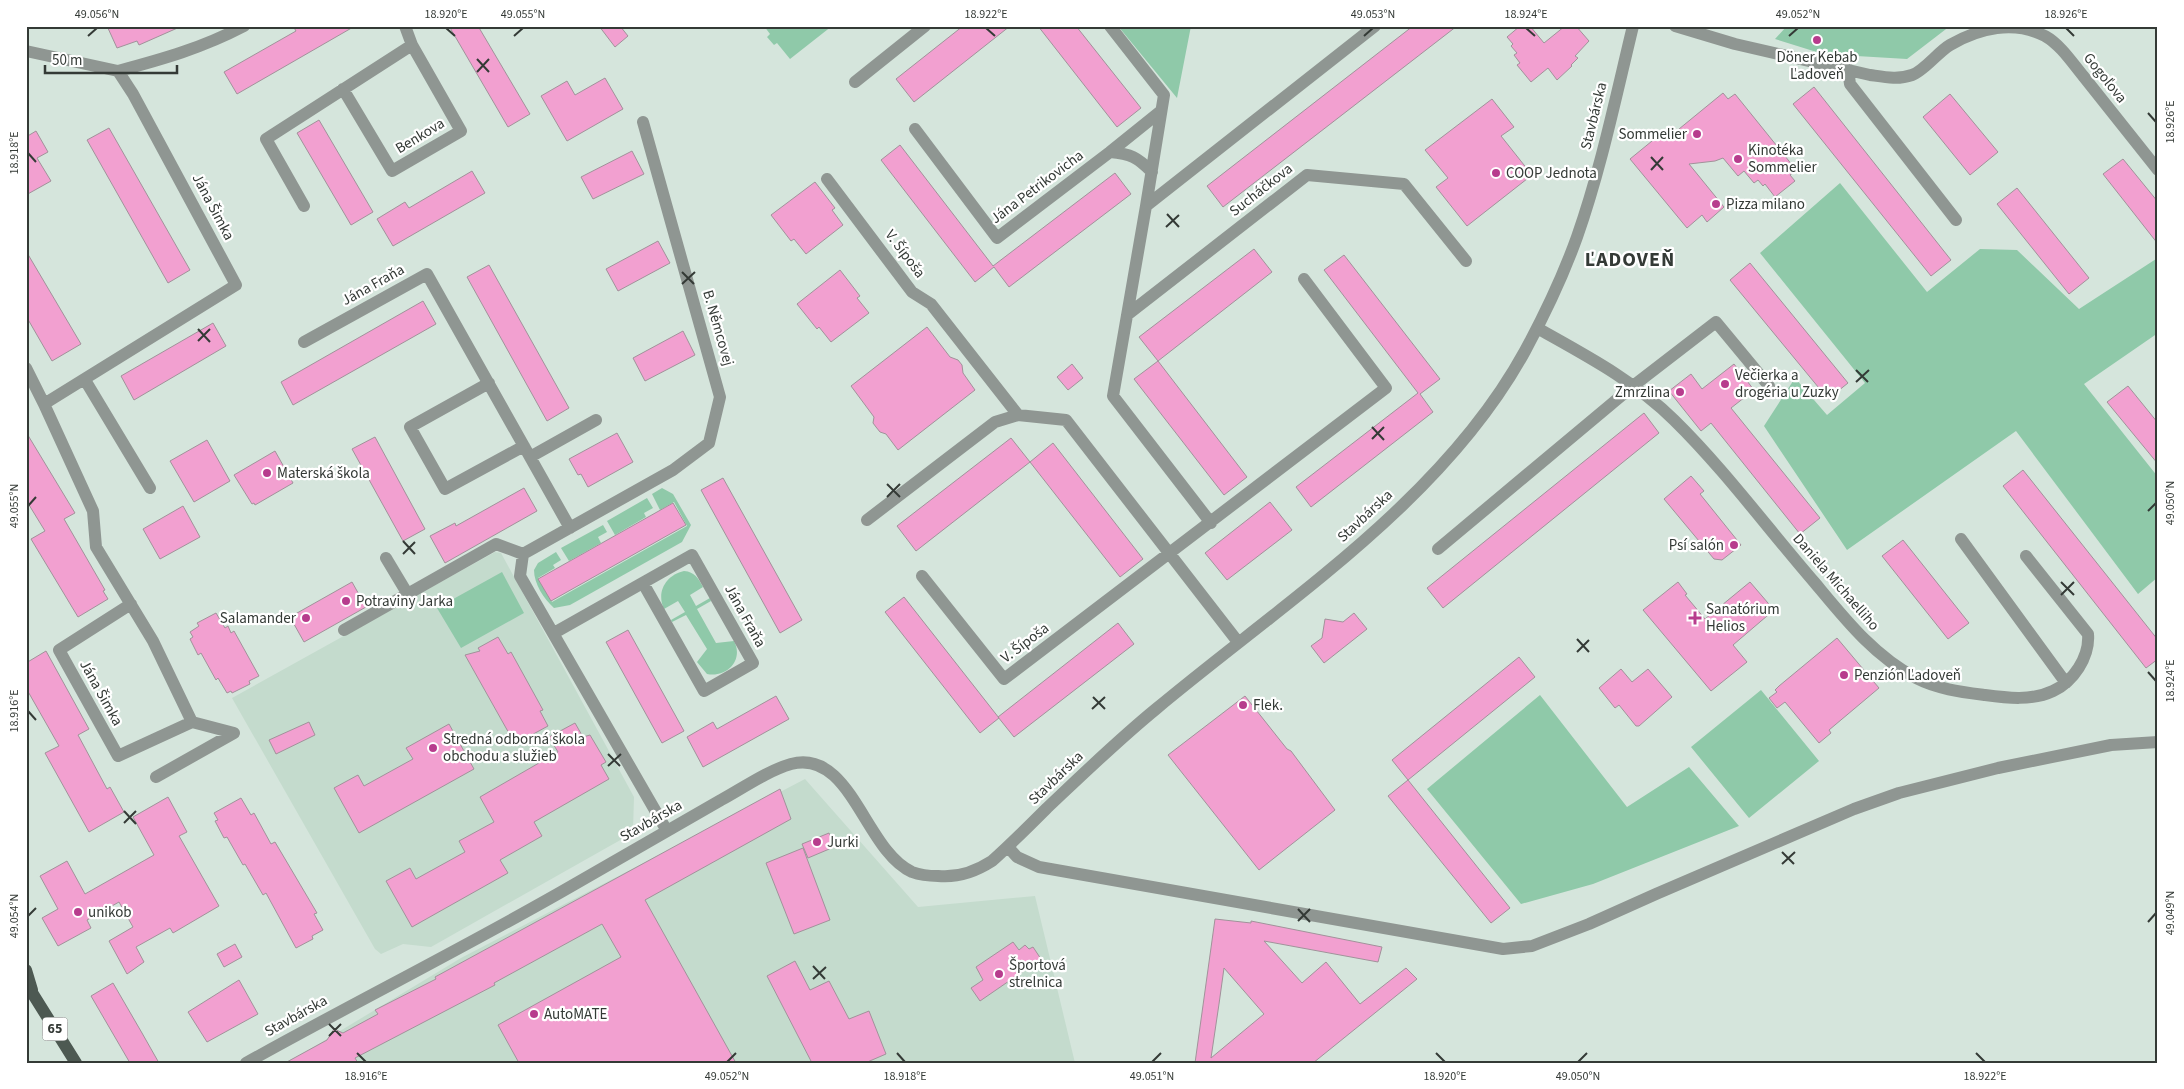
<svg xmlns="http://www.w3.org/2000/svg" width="2184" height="1089" font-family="'Source Sans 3',sans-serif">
<rect width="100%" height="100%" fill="#d5e5dc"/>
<path fill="#c4dbcd" d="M495,552L501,553L634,797L633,830L631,834L431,947L403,944L381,954L375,949L232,698Z
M805,779L918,907L1035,896L1075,1063H287L461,958Z"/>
<path fill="#8fc9a9" d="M764,26H832L790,59L777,43L774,45L767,37L770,34Z
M1118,26H1191L1177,98Z
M1787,26H1950L1907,59L1823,54L1775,39Z
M1840,183L1927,292L1980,249L2017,250L2079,309L2156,259L2158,262V333L2084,384L2158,477V577L2138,594L2016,431L1847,550L1764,426L1795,378L1827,415L1865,383L1760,253Z
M662,488L673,494L691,525L682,542L570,605L554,608C544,599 534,584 534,570L538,563L556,552L561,560L553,565L555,568L538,578L552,602L687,526L674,502L660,510L652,494Z
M647,498L653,508L644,513L646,517L615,535L607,521Z
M603,525L607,532L598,537L601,543L569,561L561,548Z
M684,571C695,572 698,578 703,587L690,595L696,606L710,598L711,601L697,609L716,643L734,641C744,660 727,678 707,674L697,662L707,649L686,615L672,622L671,620L685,612L678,601L664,609C656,592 666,575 684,571Z
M502,572L524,613L461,648L437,608Z
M1761,690L1819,761L1749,818L1691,747Z
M1540,695L1627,807L1689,767L1739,826L1593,884L1521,904L1427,789Z"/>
<path fill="#f2a0d0" stroke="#a1929a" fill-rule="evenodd" d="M107,26H182L139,45L137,41L117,48Z
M293,26H355L237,94L224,72L296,31Z
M449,26H478L530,114L508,127Z
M599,26H620L628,36L615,47Z
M963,26H1010L914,102L896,79Z
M1038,26H1076L1141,108L1117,127Z
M1413,26H1457L1223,207L1207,186Z
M1520,26H1530L1544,43L1565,26H1576L1589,41L1575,56L1578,58L1571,65L1572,66L1557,80L1548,68L1531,82L1517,65L1520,63L1514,55L1517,53L1511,46L1513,44L1507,37Z
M605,78L623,109L567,141L541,96L567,81L575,95Z
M1814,87L1951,260L1931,276L1793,104Z
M1723,93L1728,99L1735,94L1785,156L1796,170L1790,175L1795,181L1775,197L1765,184L1763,186L1758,180L1754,183L1744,171L1738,176L1723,158L1715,161L1689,164L1724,207L1707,222L1702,215L1687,228L1630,159L1663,132L1668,138Z
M1950,94L1998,152L1970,175L1923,117Z
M1492,99L1514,127L1501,136L1532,175L1467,226L1436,187L1448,178L1425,150Z
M319,120L373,212L351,225L297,133Z
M109,128L190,270L168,283L87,140Z
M36,131L48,152L37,158L51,181L26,195V137Z
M900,145L993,266L1115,173L1131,194L1009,287L994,267L975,282L881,160Z
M632,151L644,174L593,199L581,177Z
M2123,159L2158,202V244L2103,174Z
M472,171L485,193L393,246L377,219L405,202L409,208Z
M815,182L835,208L832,210L843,225L806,254L794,239L791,241L771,215Z
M2017,188L2089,278L2069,294L1997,204Z
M658,241L670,263L618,291L606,269Z
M1254,249L1272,272L1158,361L1139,337Z
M26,251L81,344L52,361L26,316Z
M1344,255L1440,379L1420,394L1433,412L1311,507L1296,487L1418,393L1324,270Z
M1750,263L1848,383L1828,399L1730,280Z
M489,265L569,408L547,421L467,277Z
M840,270L860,296L857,298L869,313L831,342L819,327L817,329L797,304Z
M423,301L436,324L293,405L281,382Z
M213,323L226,346L134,400L121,376Z
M927,327L950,357L958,360L962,365L963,373L975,390L898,450L886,434L880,432L876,427L873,423L874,417L851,386Z
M683,331L695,355L645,381L633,358Z
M1158,361L1247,477L1224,495L1134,379Z
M1072,364L1083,378L1068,390L1057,377Z
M1734,364L1754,390L1731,408L1820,518L1800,534L1711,423L1701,431L1669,391L1691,374L1702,389Z
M2128,386L2158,423V464L2107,402Z
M1644,413L1659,433L1443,608L1427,588Z
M26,432L75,513L64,519L105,590L103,591L108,599L78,617L31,539L45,531L26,500Z
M617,433L633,462L588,487L581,474L578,475L569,459Z
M375,437L425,529L403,541L352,449Z
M1011,438L1030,462L916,551L897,526Z
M207,440L230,481L194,502L170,461Z
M1053,443L1143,559L1120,577L1030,462Z
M275,451L293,483L255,505L254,503L252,504L234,475Z
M2023,470L2158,640V659L2146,668L2003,486Z
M1691,476L1704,491L1700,494L1741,545L1722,560L1714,559L1664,499Z
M723,478L802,620L780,633L701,490Z
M524,488L537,511L445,563L430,536L455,523L456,526Z
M1270,502L1292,530L1227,580L1205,553Z
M673,503L686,525L551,601L538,579Z
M183,506L200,537L160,559L143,529Z
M1903,540L1969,623L1948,639L1882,556Z
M352,582L366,607L304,642L290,617Z
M1678,582L1687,594L1685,595L1705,619L1750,582L1774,610L1733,645L1747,662L1711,691L1643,610Z
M904,597L999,718L980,733L885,612Z
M216,613L225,628L228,626L231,633L234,631L259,676L249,681L250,684L232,693L231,691L227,693L218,678L216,680L201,653L198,655L190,639L193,637L190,632L199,626L197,623Z
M1354,613L1367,629L1324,663L1311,646L1322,638L1325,619L1343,622Z
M1118,623L1134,644L1014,737L998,717Z
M628,630L684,731L662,743L606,642Z
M498,637L508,654L511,652L543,710L540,711L548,726L515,744L465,655L480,651L478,648Z
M1837,638L1879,688L1829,730L1831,733L1819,743L1785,702L1777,708L1769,698L1777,692L1775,690L1779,686Z
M46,651L89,729L78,735L107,789L110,787L124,812L89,832L45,753L59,746L26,688V663Z
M1519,657L1535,677L1408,780L1392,760Z
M1621,669L1632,682L1648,669L1672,697L1639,726H1636L1619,705L1615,708L1599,688Z
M776,696L789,719L703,767L687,737L713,722L717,729Z
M1245,696L1287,749L1291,751L1335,810L1259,870L1168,755Z
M309,722L315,735L276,754L269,740Z
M575,723L583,737L590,735L606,762L601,765L609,779L534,822L542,836L500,860L508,873L412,927L386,881L410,868L416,879L465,852L459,841L494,822L480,797L558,752L549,737Z
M449,724L474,769L359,833L334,788L358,775L364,786L413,759L406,748Z
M1408,780L1510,908L1491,923L1388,796Z
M780,789L791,819L645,900L736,1063H519L498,1025L621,957L602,924L494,983L495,985L355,1058L358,1063H285L327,1040L334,1029L343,1033L378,1014L375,1010L436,979L435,977Z
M168,797L187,832L179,836L219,906L173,933L170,928L136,947L144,962L127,974L109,941L133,927L119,902L87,920L91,928L58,946L42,918L58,909L40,876L67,861L85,894L154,855L133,817Z
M241,798L251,815L254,813L271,844L275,842L317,913L314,914L323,930L312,936L313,939L296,948L266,893L263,895L245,864L243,865L227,837L224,838L215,821L218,820L214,813Z
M829,833L834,847L808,858L802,844Z
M803,848L830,920L794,934L766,863Z
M1215,919L1251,923V921L1382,947L1378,962L1264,941L1302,983L1326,962L1360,1004L1406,968L1417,979L1313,1063H1195ZM1224,968L1264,1014L1211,1058L1219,1004Z
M1013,942L1019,950L1025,945L1029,949L1033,947L1041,959L980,1001L971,988L983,980L976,967Z
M235,944L242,957L224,967L217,954Z
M795,961L810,990L829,981L849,1019L869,1011L886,1054L865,1063H812L767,976Z
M239,980L258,1014L207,1042L188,1012Z
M113,983L142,1033L159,1063H130L91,996Z"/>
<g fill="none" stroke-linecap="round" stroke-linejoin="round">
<path stroke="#8f9692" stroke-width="12" d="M1110,26L1164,95L1146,206
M1675,26L1735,44L1870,75C1884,77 1898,80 1912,75C1924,71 1938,52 1950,45C1979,28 2014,20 2045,36C2061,45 2073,64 2084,77C2109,108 2133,139 2158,170
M26,51L118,71L133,94L236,285L44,404L93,511L96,547L153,641L192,722L234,733L156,777
M1848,69L1850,84L1956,220
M118,71C163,59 202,48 244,26
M855,82L925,26
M343,89L392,171L461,131L412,45L405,26
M915,129L997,238L1110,152C1131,154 1137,157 1152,172
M1110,152L1161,111
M827,179L912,292L931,304L1018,415L1066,420L1238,642
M304,206L266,139L412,45
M1127,315L1307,175L1404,184L1466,261
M1537,328C1585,355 1635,381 1674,420C1724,469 1769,530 1815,583C1845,619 1874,656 1916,678C1937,689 1962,692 1985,695C2007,698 2032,701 2053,691C2073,682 2090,657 2088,634L2026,556
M304,342L427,274L570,528
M26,368L44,404
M85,380L150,488
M489,383L410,427L445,489L524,446
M530,457L596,420
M867,520L995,422L1018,415
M1211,523L1113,396L1146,206L1375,26
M1961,539L2066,683
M1438,549L1633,386L1716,322L1769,386
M523,554L520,576L667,831
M386,558L407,593
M922,576L1004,679L1386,388L1304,279
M131,604L59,650L118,756L192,722
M344,630L496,544L523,554L673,470L709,443L720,397L643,122
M554,633L692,555L753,663L704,691L643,583
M1008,847L1017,857L1039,867L1503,949L1532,946L1589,924L1656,894L1854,809L1899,793L1998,768L2111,745L2158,742
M246,1063C355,1002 468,946 575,884C624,856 672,828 721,800C743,788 767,771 791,764C851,748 865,851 912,872C920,875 929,876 938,876C958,878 975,872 992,861C1011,844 1029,826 1047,808C1083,774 1118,740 1156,709C1284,602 1443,501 1525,351C1545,314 1563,276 1577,237C1601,169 1616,96 1633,26"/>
<path stroke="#4d5952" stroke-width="12" d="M26,970L32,990
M26,983L76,1063"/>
</g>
<path fill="none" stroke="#343a36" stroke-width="2" d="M446,28L455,36M986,28L995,36M1526,28L1535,36M2066,28L2074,36M88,36L97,28M514,36L523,28M1364,36L1373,28M1789,36L1798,28M477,59L489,72M477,72L489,59M2148,113L2156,122M28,153L36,162M1651,157L1663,170M1651,170L1663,157M1167,214L1179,227M1166,227L1179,215M682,272L694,284M682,284L695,272M198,329L210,342M198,341L210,329M1856,370L1868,382M1856,382L1869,370M1372,427L1384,440M1372,439L1384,427M887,484L900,497M887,497L900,484M28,506L36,497M2148,511L2156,503M403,541L415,554M403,554L415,542M2061,582L2074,595M2061,595L2074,582M1577,639L1589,652M1577,652L1589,640M2148,672L2156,681M1093,697L1105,709M1092,709L1105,697M28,711L36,720M608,754L620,766M608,766L621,754M124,811L136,824M124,823L136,811M1782,852L1794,864M1782,864L1795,852M1298,909L1310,922M28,916L36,908M1298,921L1310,909M2148,922L2156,913M813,966L825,979M813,979L826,967M329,1024L341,1036M329,1036L341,1024M357,1053L366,1062M897,1053L905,1062M1436,1053L1445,1062M1976,1053L1985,1062M727,1062L736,1053M1152,1062L1161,1053M1578,1062L1587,1053"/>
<g fill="#b73c8d" stroke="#fff" stroke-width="2">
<circle cx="1817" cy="40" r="5"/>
<circle cx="1697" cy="134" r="5"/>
<circle cx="1738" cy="159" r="5"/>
<circle cx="1496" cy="173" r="5"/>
<circle cx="1716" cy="204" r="5"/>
<circle cx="1725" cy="384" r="5"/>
<circle cx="1680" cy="392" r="5"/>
<circle cx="267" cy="473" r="5"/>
<circle cx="1734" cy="545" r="5"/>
<circle cx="346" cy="601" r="5"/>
<circle cx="306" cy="618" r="5"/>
<path d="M1692.5 610.5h5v5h5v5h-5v5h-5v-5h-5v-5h5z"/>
<circle cx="1844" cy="675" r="5"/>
<circle cx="1243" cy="705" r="5"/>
<circle cx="433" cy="748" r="5"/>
<circle cx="817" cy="842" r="5"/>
<circle cx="78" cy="912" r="5"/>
<circle cx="999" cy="974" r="5"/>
<circle cx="534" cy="1014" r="5"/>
</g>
<g text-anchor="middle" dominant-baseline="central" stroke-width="4.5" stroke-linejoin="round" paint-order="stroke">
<rect fill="#fff" stroke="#717572" stroke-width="1" x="42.5" y="1017.5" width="25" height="23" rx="4"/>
<g font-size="14" font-weight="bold" fill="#343a36">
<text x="55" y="1029">65</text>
</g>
<g font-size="15" fill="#343a36" stroke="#fff" text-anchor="start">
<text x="1817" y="57" text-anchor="middle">Döner Kebab<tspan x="1817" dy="17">Ľadoveň</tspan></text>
<text x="1687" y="134" text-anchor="end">Sommelier</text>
<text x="1748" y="150">Kinotéka<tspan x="1748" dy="17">Sommelier</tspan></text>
<text x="1506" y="173">COOP Jednota</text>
<text x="1726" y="204">Pizza milano</text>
<text x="1735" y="375">Večierka a<tspan x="1735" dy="17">drogéria u Zuzky</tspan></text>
<text x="1670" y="392" text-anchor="end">Zmrzlina</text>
<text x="277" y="473">Materská škola</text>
<text x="1724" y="545" text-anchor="end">Psí salón</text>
<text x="356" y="601">Potraviny Jarka</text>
<text x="1706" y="609">Sanatórium<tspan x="1706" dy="17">Helios</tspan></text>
<text x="296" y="618" text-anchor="end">Salamander</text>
<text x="1854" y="675">Penzión Ľadoveň</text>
<text x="1253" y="705">Flek.</text>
<text x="443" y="739">Stredná odborná škola<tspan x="443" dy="17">obchodu a služieb</tspan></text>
<text x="827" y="842">Jurki</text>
<text x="88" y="912">unikob</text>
<text x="1009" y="965">Športová<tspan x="1009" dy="17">strelnica</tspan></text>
<text x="544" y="1014">AutoMATE</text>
</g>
<g font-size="15" fill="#343a36" stroke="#fff">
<text transform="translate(2105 78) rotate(51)">Gogoľova</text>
<text transform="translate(1594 116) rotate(-76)">Stavbárska</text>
<text transform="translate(420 136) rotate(-31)">Benkova</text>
<text transform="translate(1037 187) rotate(-37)">Jána Petrikovicha</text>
<text transform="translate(1261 190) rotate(-38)">Sucháčkova</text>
<text transform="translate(213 207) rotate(62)">Jána Šimka</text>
<text transform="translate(905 254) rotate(53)">V. Šípoša</text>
<text transform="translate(373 285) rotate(-29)">Jána Fraňa</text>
<text transform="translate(718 328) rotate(74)">B. Němcovej</text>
<text transform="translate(1365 516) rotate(-43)">Stavbárska</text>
<text transform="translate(1836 582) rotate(49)">Daniela Michaelliho</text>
<text transform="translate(745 616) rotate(61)">Jána Fraňa</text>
<text transform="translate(1025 643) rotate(-37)">V. Šípoša</text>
<text transform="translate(101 693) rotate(61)">Jána Šimka</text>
<text transform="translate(1056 778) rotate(-44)">Stavbárska</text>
<text transform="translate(651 821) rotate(-30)">Stavbárska</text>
<text transform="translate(296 1016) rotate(-29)">Stavbárska</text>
</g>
<g font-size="20" font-weight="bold" letter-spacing="1" fill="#343a36" stroke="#fff">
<text x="1630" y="260">ĽADOVEŇ</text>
</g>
</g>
<rect width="2184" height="1089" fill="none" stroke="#ffffff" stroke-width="55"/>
<path d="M45 65v8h132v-8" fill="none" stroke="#343a36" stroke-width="2.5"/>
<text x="52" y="65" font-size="15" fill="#343a36" stroke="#ffffff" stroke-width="4" paint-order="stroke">50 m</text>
<rect x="28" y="28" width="2128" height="1034" fill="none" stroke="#343a36" stroke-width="2"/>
<g font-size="12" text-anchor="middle" fill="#343a36">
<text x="97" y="18">49.056°N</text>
<text x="446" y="18">18.920°E</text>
<text x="523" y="18">49.055°N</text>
<text x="986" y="18">18.922°E</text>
<text x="1373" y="18">49.053°N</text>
<text x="1526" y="18">18.924°E</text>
<text x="1798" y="18">49.052°N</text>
<text x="2066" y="18">18.926°E</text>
<text transform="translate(2170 122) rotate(-90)" y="4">18.926°E</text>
<text transform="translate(14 153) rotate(-90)" y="4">18.918°E</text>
<text transform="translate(2170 503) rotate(-90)" y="4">49.050°N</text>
<text transform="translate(14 506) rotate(-90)" y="4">49.055°N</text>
<text transform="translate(2170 681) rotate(-90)" y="4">18.924°E</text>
<text transform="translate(14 711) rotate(-90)" y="4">18.916°E</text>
<text transform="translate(2170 913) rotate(-90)" y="4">49.049°N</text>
<text transform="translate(14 916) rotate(-90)" y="4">49.054°N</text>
<text x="366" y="1080">18.916°E</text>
<text x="727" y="1080">49.052°N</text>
<text x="905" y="1080">18.918°E</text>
<text x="1152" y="1080">49.051°N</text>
<text x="1445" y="1080">18.920°E</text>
<text x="1578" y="1080">49.050°N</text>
<text x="1985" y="1080">18.922°E</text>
</g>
</svg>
